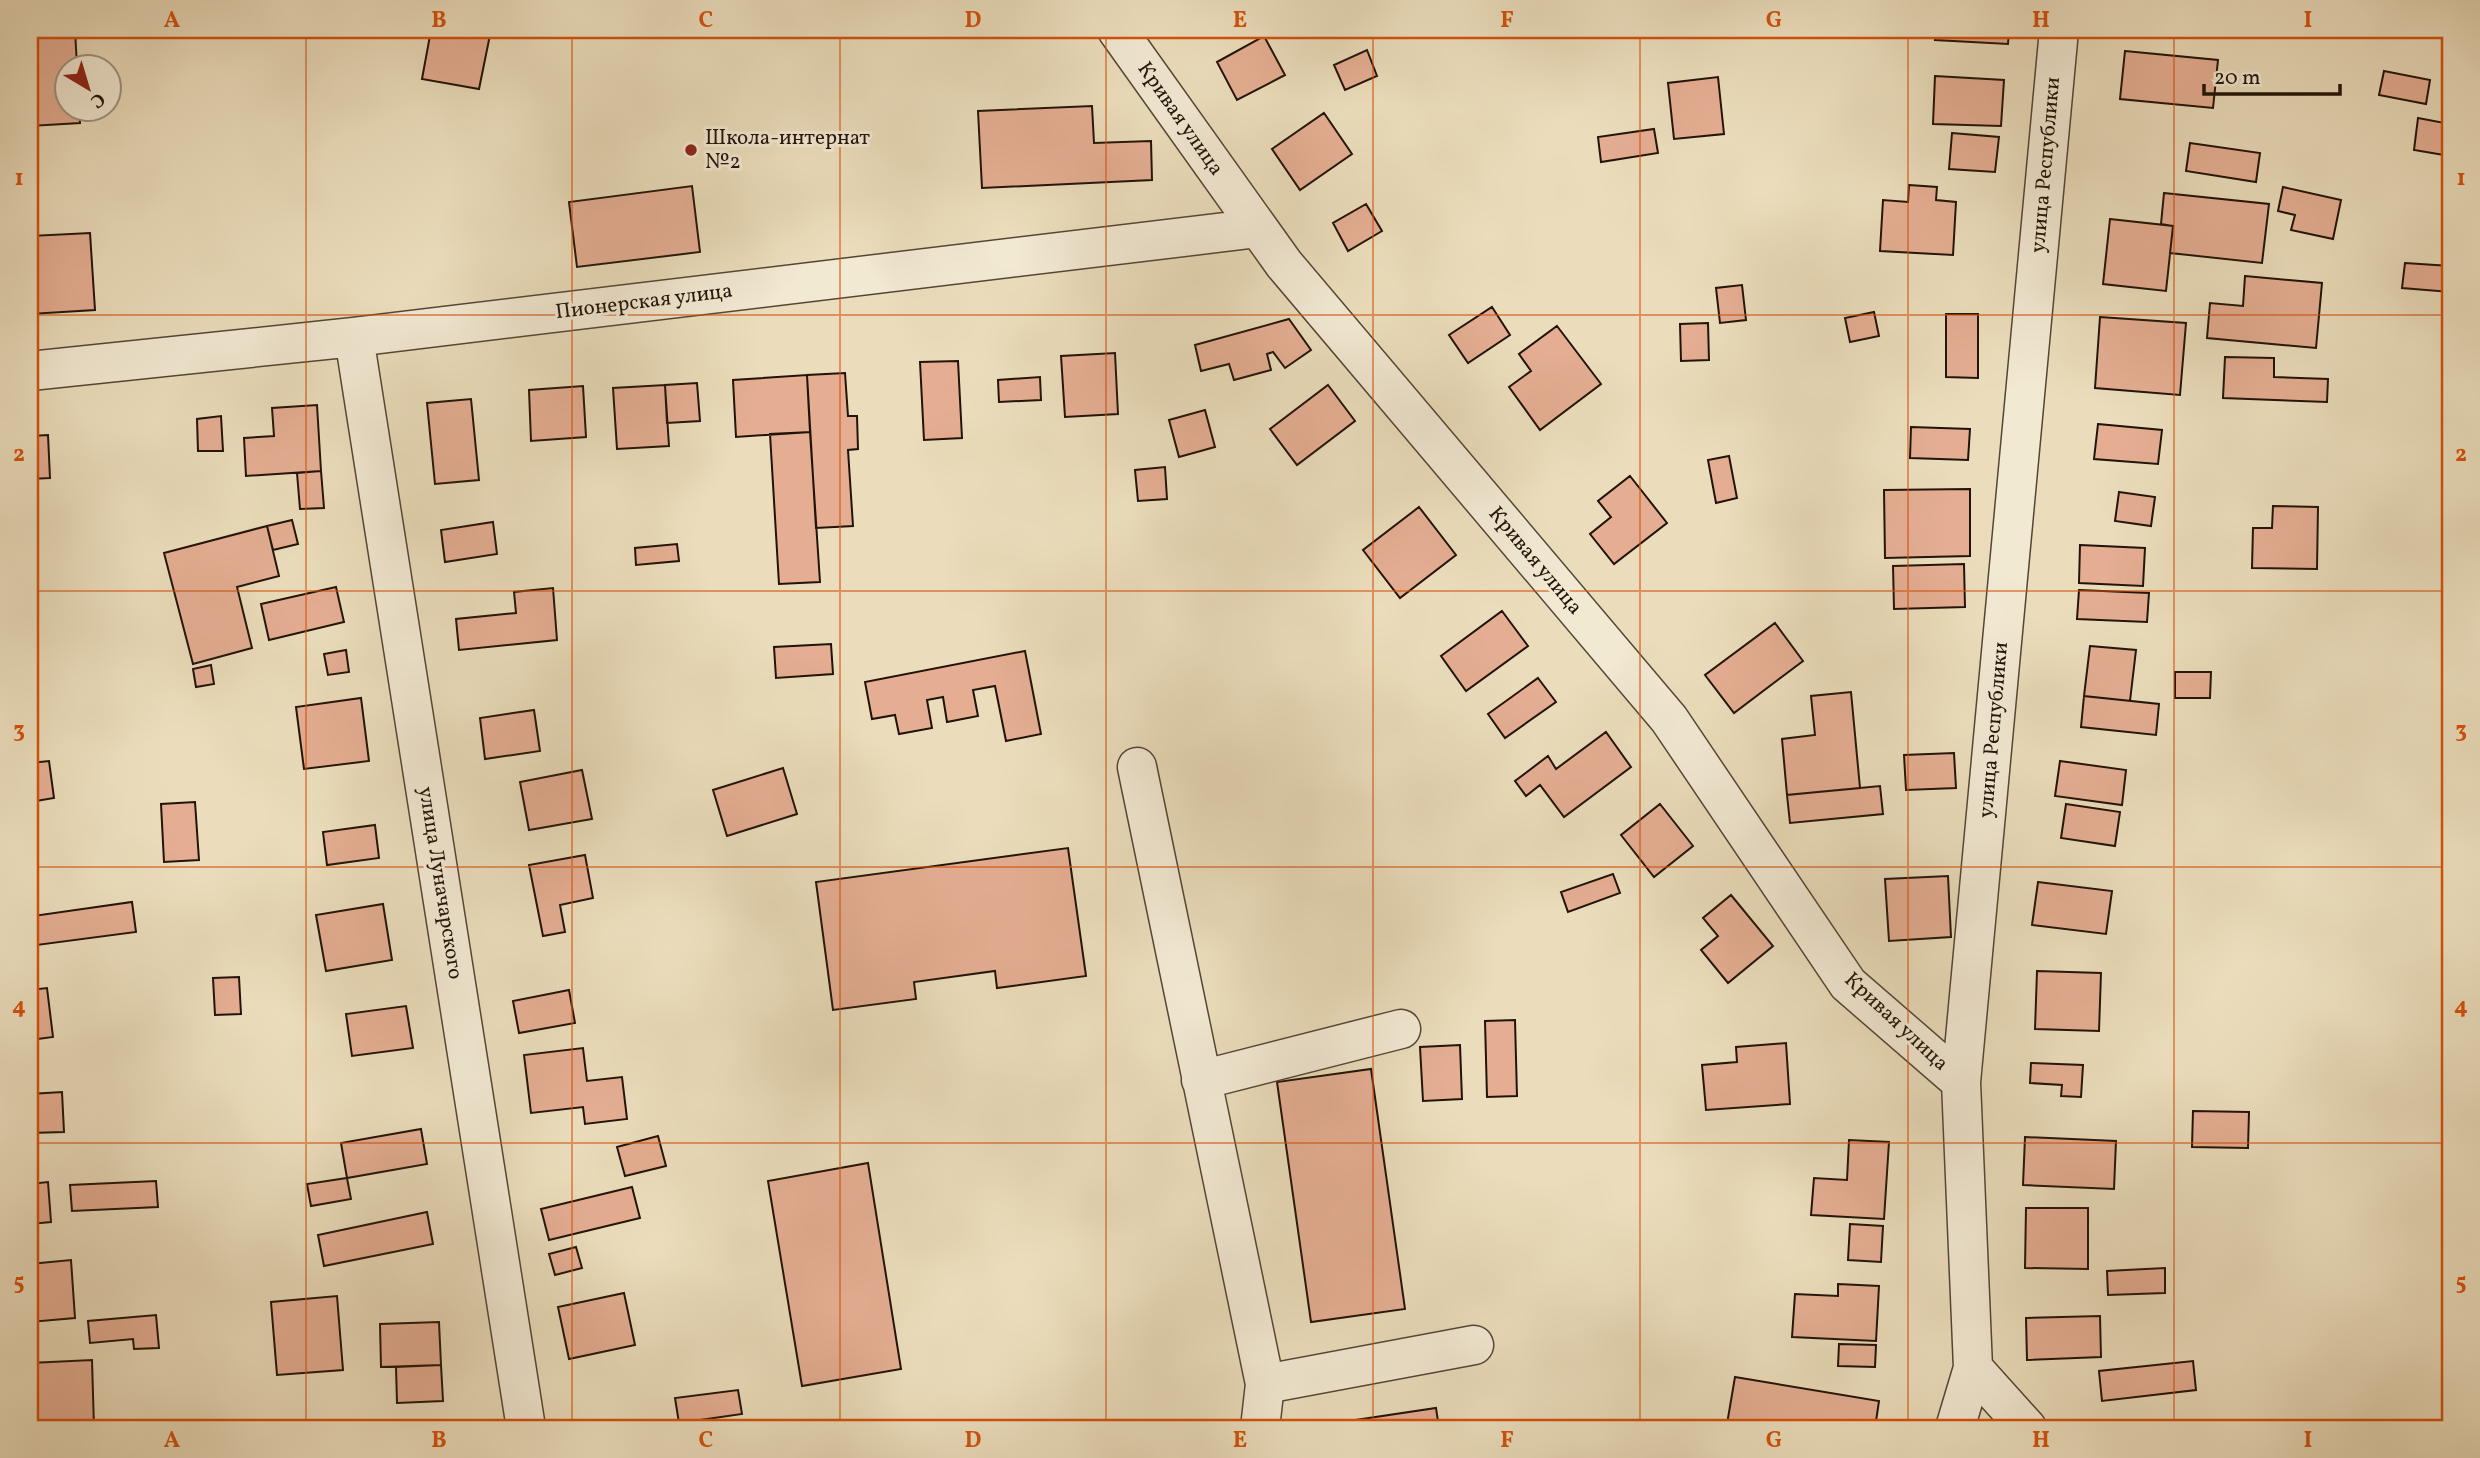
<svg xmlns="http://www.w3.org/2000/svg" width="2480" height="1458" font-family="Vollkorn,serif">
<rect width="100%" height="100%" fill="#ebddbc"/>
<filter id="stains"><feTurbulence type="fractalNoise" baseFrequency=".00286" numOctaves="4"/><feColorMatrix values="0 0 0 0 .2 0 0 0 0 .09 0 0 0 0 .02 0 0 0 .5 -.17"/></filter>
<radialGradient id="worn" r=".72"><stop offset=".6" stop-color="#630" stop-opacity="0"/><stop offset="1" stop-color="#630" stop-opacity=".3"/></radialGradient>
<path fill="#e5ae93" stroke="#221308" stroke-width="2" d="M30,30H75L77,66H66V108H79L80,123L30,126Z
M431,30H491L479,89L422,79Z
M1936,30H2009L2008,44L1935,40Z
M1264,36L1285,75L1237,100L1217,62Z
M1367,50L1377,76L1345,90L1334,65Z
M2125,51L2218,60L2213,108L2120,99Z
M2384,71L2430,80L2426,104L2379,95Z
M1935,76L2004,80L2001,126L1933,124Z
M1718,77L1724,134L1674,139L1668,83Z
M1092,106L1094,143L1151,141L1152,180L982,188L978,111Z
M1324,113L1352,154L1300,190L1272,149Z
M2418,118L2450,124V156L2414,150Z
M1654,129L1658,153L1601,162L1598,137Z
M1952,133L1999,137L1995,172L1949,169Z
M2190,143L2260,153L2256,182L2186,171Z
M1909,185L1937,187L1936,200L1956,202L1953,255L1880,251L1883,200L1908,202Z
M692,186L700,252L577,267L569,202Z
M2283,187L2341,200L2333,239L2291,230L2295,215L2278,211Z
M2164,193L2269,204L2262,263L2170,253L2173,226L2161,224Z
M30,204L31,236L90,233L95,310L30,314Z
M1366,204L1382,231L1348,251L1333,223Z
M2110,219L2173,226L2166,291L2103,284Z
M2405,263L2450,266V292L2402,288Z
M2245,276L2322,283L2316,348L2207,338L2210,303L2243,306Z
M1742,285L1746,320L1720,323L1716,288Z
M1492,307L1510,335L1468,363L1449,335Z
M1874,312L1879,336L1850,342L1845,318Z
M1946,314H1978V378L1946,377Z
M2100,317L2186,323L2180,395L2095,388Z
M1289,319L1311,350L1285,368L1273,352L1267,354L1271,370L1234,380L1229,364L1201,371L1195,345Z
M1708,323L1709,360L1681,361L1680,324Z
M1557,326L1601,384L1540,430L1509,387L1531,371L1519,354Z
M1115,353L1118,414L1065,417L1061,356Z
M2225,357L2274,358V377L2328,379L2327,402L2223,398Z
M958,361L962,438L924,440L920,362Z
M845,373L848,416H857L858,449L848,450L853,526L816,528L807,375Z
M807,375L810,432L736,437L733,380Z
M1040,377L1041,400L999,402L998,380Z
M697,383L700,421L667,423L665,385Z
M665,385L669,446L617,449L613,388Z
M1328,385L1355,421L1297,465L1270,429Z
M583,386L586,437L531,441L529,390Z
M471,399L479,480L435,484L427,403Z
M317,405L321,471L246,476L244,438L274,436L272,408Z
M1205,410L1215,447L1179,457L1169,420Z
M221,416L223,451H198L197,419Z
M2098,424L2162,430L2158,464L2094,459Z
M1911,427L1970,429L1968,460L1910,458Z
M810,432L820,582L779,584L770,434Z
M48,435L50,478L30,479V436Z
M1729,456L1737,498L1716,503L1708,460Z
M1165,467L1167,499L1138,501L1135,470Z
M321,471L324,508L300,509L297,473Z
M1630,476L1667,523L1614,564L1590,534L1611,517L1598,501Z
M1970,489V556L1885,558L1884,490Z
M2119,492L2155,497L2151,526L2115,521Z
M2273,506L2318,507L2317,569L2252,568L2253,528H2272Z
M1419,507L1456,555L1400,598L1363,550Z
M292,520L298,544L273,550L267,526Z
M493,522L497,554L445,562L441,530Z
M267,526L279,576L237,587L252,648L193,664L164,553Z
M677,544L679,561L636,565L635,548Z
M2080,545L2145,548L2143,586L2079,583Z
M1964,564L1965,607L1894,609L1893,566Z
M336,587L344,622L269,640L261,604Z
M553,588L557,640L459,650L456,619L516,613L514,592Z
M2079,590L2149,593L2147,622L2077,619Z
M1502,611L1528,646L1466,691L1441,656Z
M1775,623L1803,661L1734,713L1705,675Z
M831,644L833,674L776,678L774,647Z
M2090,646L2136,650L2130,701L2084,696Z
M346,650L349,672L328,675L324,654Z
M1025,651L1041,734L1006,741L995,686L973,690L978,716L947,722L943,697L927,700L932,728L899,734L895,715L872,719L865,682Z
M211,665L214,684L196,687L193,669Z
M2175,672H2211L2210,698H2175Z
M1538,678L1556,702L1505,738L1488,714Z
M1851,692L1860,788L1787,795L1782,739L1815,735L1811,696Z
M2084,696L2159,704L2156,735L2081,727Z
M361,698L369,761L304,769L296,707Z
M534,710L540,751L485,759L480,718Z
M1606,732L1631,767L1564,817L1540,785L1526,796L1515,781L1548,756L1556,769Z
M1954,753L1956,788L1906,790L1904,755Z
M49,761L54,798L30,802V763Z
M2060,761L2126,770L2122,805L2055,796Z
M783,768L797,814L727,836L713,790Z
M582,770L592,819L529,830L520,782Z
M1880,786L1883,814L1790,823L1787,795Z
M195,802L199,860L164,862L161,804Z
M1660,804L1693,846L1654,877L1621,835Z
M2066,804L2120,812L2115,846L2061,838Z
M375,825L379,858L327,865L323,832Z
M1068,848L1086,976L997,988L995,971L914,982L916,999L833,1010L816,882Z
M585,855L593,898L560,905L565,932L543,936L529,865Z
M1613,874L1620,893L1568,912L1561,892Z
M1948,876L1951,937L1889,941L1885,879Z
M2038,882L2112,891L2106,934L2032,925Z
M1731,895L1773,946L1728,983L1701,950L1718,936L1703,918Z
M132,902L136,932L37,945L33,916Z
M383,904L392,960L326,971L316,915Z
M2037,971L2101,973L2099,1031L2035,1029Z
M239,977L241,1014L215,1015L213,978Z
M47,988L53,1037L30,1040V990Z
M569,990L575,1023L519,1033L513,1001Z
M406,1006L413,1048L352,1056L346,1014Z
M1515,1020L1517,1096L1487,1097L1485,1021Z
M1786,1043L1790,1104L1706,1110L1702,1065L1737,1062L1736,1047Z
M1460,1045L1462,1099L1423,1101L1420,1047Z
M583,1048L587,1081L622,1077L627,1119L585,1124L583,1107L531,1113L524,1055Z
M2031,1063L2083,1065L2081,1097L2061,1096L2062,1085L2030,1083Z
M1371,1069L1405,1309L1311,1322L1277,1082Z
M62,1092L64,1132L30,1133V1094Z
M2193,1111L2249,1112L2248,1148L2192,1147Z
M421,1129L427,1164L347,1178L341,1143Z
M658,1136L666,1166L625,1176L617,1147Z
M2025,1137L2116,1141L2114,1189L2023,1185Z
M1849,1140L1889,1142L1884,1219L1811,1215L1814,1178L1847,1180Z
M868,1163L901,1369L802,1386L768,1181Z
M347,1178L351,1199L311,1206L307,1184Z
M156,1181L158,1207L72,1211L70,1185Z
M48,1182L51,1222L30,1224V1184Z
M632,1187L640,1218L549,1240L541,1209Z
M2026,1208H2088V1269L2025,1268Z
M427,1212L433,1244L324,1266L318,1235Z
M1850,1224L1883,1226L1881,1262L1848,1260Z
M576,1247L582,1268L555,1275L549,1254Z
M71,1260L75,1318L30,1322V1264Z
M2165,1268V1293L2108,1295L2107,1271Z
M1838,1284L1879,1286L1876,1341L1792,1337L1795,1294L1838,1296Z
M624,1293L635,1345L569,1359L558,1307Z
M337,1296L343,1370L277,1375L271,1302Z
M156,1315L159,1348L134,1349L133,1339L90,1343L88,1321Z
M2100,1316L2101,1357L2027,1360L2026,1318Z
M439,1322L441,1365L381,1367L380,1324Z
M1839,1344L1876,1345L1875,1367L1838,1366Z
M92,1360L94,1428H30V1363Z
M2193,1361L2196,1390L2102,1401L2099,1371Z
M441,1365L443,1401L397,1403L396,1367Z
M1735,1377L1879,1401L1875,1428H1751L1727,1424Z
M738,1390L742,1414L679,1423L675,1398Z
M1436,1408L1439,1428H1302Z"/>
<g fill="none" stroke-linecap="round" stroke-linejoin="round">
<g stroke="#544635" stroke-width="41">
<path id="minor" d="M1117,30L1284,264L1669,719L1848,984L1961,1082
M354,337L526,1428
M30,371L354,337L1258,228
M1137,767L1265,1384L1260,1428
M1201,1080L1401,1029
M1973,1368L2027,1428
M1265,1384L1474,1345
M1955,1428L1973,1368L1961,1082L2059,30"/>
</g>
<use href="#minor" stroke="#f2e9d3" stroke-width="38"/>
</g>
<path fill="none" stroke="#d4520c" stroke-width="2" stroke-opacity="0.55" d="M306,30V1428M572,30V1428M840,30V1428M1106,30V1428M1373,30V1428M1640,30V1428M1908,30V1428M2174,30V1428M30,315H2450M30,591H2450M30,867H2450M30,1143H2450"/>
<circle fill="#8f2418" stroke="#f2e9d3" stroke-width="2.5" cx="691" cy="150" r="7"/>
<g text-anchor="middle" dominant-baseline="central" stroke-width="6" stroke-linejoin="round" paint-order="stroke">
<g font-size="21" fill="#221308" stroke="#f2e9d3">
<text transform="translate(1180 119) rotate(55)">Кривая улица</text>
<text transform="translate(2046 165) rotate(-85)">улица Республики</text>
<text transform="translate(644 302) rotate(-7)">Пионерская улица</text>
<text transform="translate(1535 561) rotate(50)">Кривая улица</text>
<text transform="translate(1994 730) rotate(-85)">улица Республики</text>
<text transform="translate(440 883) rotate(81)">улица Луначарского</text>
<text transform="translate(1896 1022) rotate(43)">Кривая улица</text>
</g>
<g font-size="21" fill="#221308" stroke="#f2e9d3" text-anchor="start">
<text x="705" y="138">Школа-интернат<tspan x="705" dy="24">№2</tspan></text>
</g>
</g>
<rect width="2480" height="1458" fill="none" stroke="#ebddbc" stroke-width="77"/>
<g transform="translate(88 88) rotate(142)"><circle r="33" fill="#f2e9d3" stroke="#9f9382" stroke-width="2"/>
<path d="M0-5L12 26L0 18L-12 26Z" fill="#8f2418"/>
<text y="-10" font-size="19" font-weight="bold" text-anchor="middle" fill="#221308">С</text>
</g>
<path d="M2204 84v10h136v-10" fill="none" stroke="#221308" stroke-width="3.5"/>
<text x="2214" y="84" font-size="21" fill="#221308" stroke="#f2e9d3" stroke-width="5" paint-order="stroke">20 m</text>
<rect x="38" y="38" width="2404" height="1382" fill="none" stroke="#d4520c" stroke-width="2.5"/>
<g font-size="23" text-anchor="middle" font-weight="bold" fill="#d4520c">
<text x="172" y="27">A</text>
<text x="439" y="27">B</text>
<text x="706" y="27">C</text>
<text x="973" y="27">D</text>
<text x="1240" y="27">E</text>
<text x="1507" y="27">F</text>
<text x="1774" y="27">G</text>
<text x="2041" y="27">H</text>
<text x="2308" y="27">I</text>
<text x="19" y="185">1</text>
<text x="2461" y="185">1</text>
<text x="19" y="461">2</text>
<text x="2461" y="461">2</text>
<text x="19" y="737">3</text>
<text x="2461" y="737">3</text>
<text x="19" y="1013">4</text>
<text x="2461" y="1013">4</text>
<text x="19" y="1289">5</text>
<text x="2461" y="1289">5</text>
<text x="172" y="1447">A</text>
<text x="439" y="1447">B</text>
<text x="706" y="1447">C</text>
<text x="973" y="1447">D</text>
<text x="1240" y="1447">E</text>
<text x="1507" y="1447">F</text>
<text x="1774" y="1447">G</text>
<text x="2041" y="1447">H</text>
<text x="2308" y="1447">I</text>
</g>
<rect width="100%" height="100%" filter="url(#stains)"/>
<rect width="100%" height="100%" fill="url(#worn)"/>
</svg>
